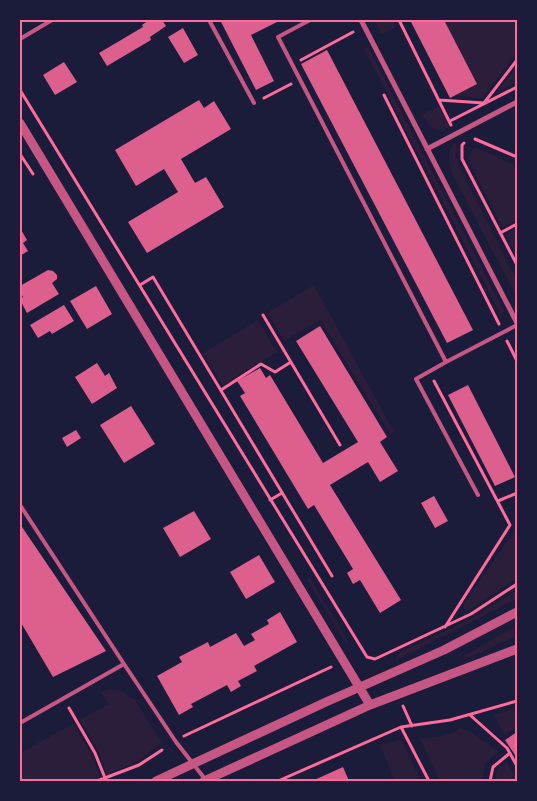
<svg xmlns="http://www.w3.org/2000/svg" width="537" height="801" font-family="'Exo 2',sans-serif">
<rect width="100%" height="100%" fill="#1b1b3a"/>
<path fill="#2a1e3b" d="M375,20H393L396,27L381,34Z
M444,20H512L517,30V52L482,99L457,95L477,84Z
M368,47L504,311L501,315L364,49Z
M517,66V82L496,93Z
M439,106L450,127C434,134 429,128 422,114Z
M453,143L457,145L456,156L459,165L517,281V297L453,176C448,163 447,156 453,143Z
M475,147L517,166V220L503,228L468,160L471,152Z
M517,228V257L505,234Z
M314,285L394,432L390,434L320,320L284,341L267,313Z
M258,320L277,352L223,385L203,353Z
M517,527V578L472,608L465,611L463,605Z
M310,578L348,641L346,643L307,580Z
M517,590V599L395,661L398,653L472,618Z
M517,625V636L465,659L464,656Z
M109,689L122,691L135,700L162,742L138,761L107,775L99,752L80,720L108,704L101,692Z
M517,707V727L504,735L494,715Z
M73,724L91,753L100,778L93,781H20V753Z
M461,728L470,732L499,752L485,763L482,781H440L420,739C434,737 449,737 461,728Z
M401,739L421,781H395L380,745Z
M507,762L517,781H495L498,768Z"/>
<path fill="#dd5f8e" d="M149,20H162L166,26L150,37L151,40L107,66L99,53L143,27L142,25Z
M220,20H281L251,35L274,81L256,90Z
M410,20H444L477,84L450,98Z
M183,28L198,55L184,63L168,37Z
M327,50L473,330L447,343L301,64Z
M64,62L77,82L55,95L43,75Z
M199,100L204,108L214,101L231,129L181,159L195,183L206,177L224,207L147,253L128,222L178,192L164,169L136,186L115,150Z
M20,228L27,240L23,243L28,251L20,256Z
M48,270L53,271L57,275V279L52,283L59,294L27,313L20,300L23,297L20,291V286Z
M96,286L112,314L87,329L70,301Z
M64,305L74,321L52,334L50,331L38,338L30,325Z
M320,326L387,437L380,442L398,471L380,482L368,462L330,485L401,600L380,613L360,580L353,584L347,573L353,569L314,505L308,509L240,396L245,393L237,381L260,368L266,378L270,375L323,463L358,442L296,341Z
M97,363L105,376L109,373L117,388L92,404L75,377Z
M468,385L515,477L495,486L448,395Z
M131,406L155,444L124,463L100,425Z
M76,430L81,438L67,447L62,438Z
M434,496L448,521L435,528L421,503Z
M194,511L211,539L180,557L163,528Z
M20,524L106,651L53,677L20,621Z
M259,555L275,582L246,599L230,572Z
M280,612L297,642L254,666L257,671L238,681L241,686L231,692L227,685L191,704L193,707L179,715L157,676L182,662L179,657L208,642L210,647L236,633L244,646L255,640L251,634L269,624L267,620Z
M517,732V758L505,740Z
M343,767L349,781H312Z"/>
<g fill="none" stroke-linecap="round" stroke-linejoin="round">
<path stroke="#ff6b9d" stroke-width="3" d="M399,20L451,125
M515,20L517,23
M301,60L353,32
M20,90L367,657L375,659L471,614L517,584
M384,95L499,324
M264,98L291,84
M439,100L484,103L517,60
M450,121L517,87
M475,139L517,157
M464,143L462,145V159L517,265
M20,154L33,174
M500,233L517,224
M140,285L153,277L332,576
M263,315L340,445
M507,341L517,361
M434,381L510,525L445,627
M221,390L261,364L275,372L291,362
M270,500L282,493
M498,501L517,493
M403,706L412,726
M69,708L95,753L105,778
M470,715L507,748L517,766
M401,727L429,781
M184,736L331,667
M97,781L139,765L162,750
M278,781L401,727L450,720L517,701
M490,781L493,767L510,753"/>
<path stroke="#c65784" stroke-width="4" d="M209,20L254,103
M310,20L278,37L446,362L517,325
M20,39L52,20
M446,362L416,379L478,495
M20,505L124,664
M20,723L124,664L176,742L205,779"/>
<path stroke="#c65784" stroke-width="5" d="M361,20L517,323
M427,149L517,102"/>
<path stroke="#c65784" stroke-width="9" d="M20,123L370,705
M156,781L326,702L444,650L517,612
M204,781L370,705L517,649"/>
</g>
<rect width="537" height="801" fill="none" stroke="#1b1b3a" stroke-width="42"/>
<rect x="21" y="21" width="495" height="759" fill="none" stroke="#ff6b9d" stroke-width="2"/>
</svg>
